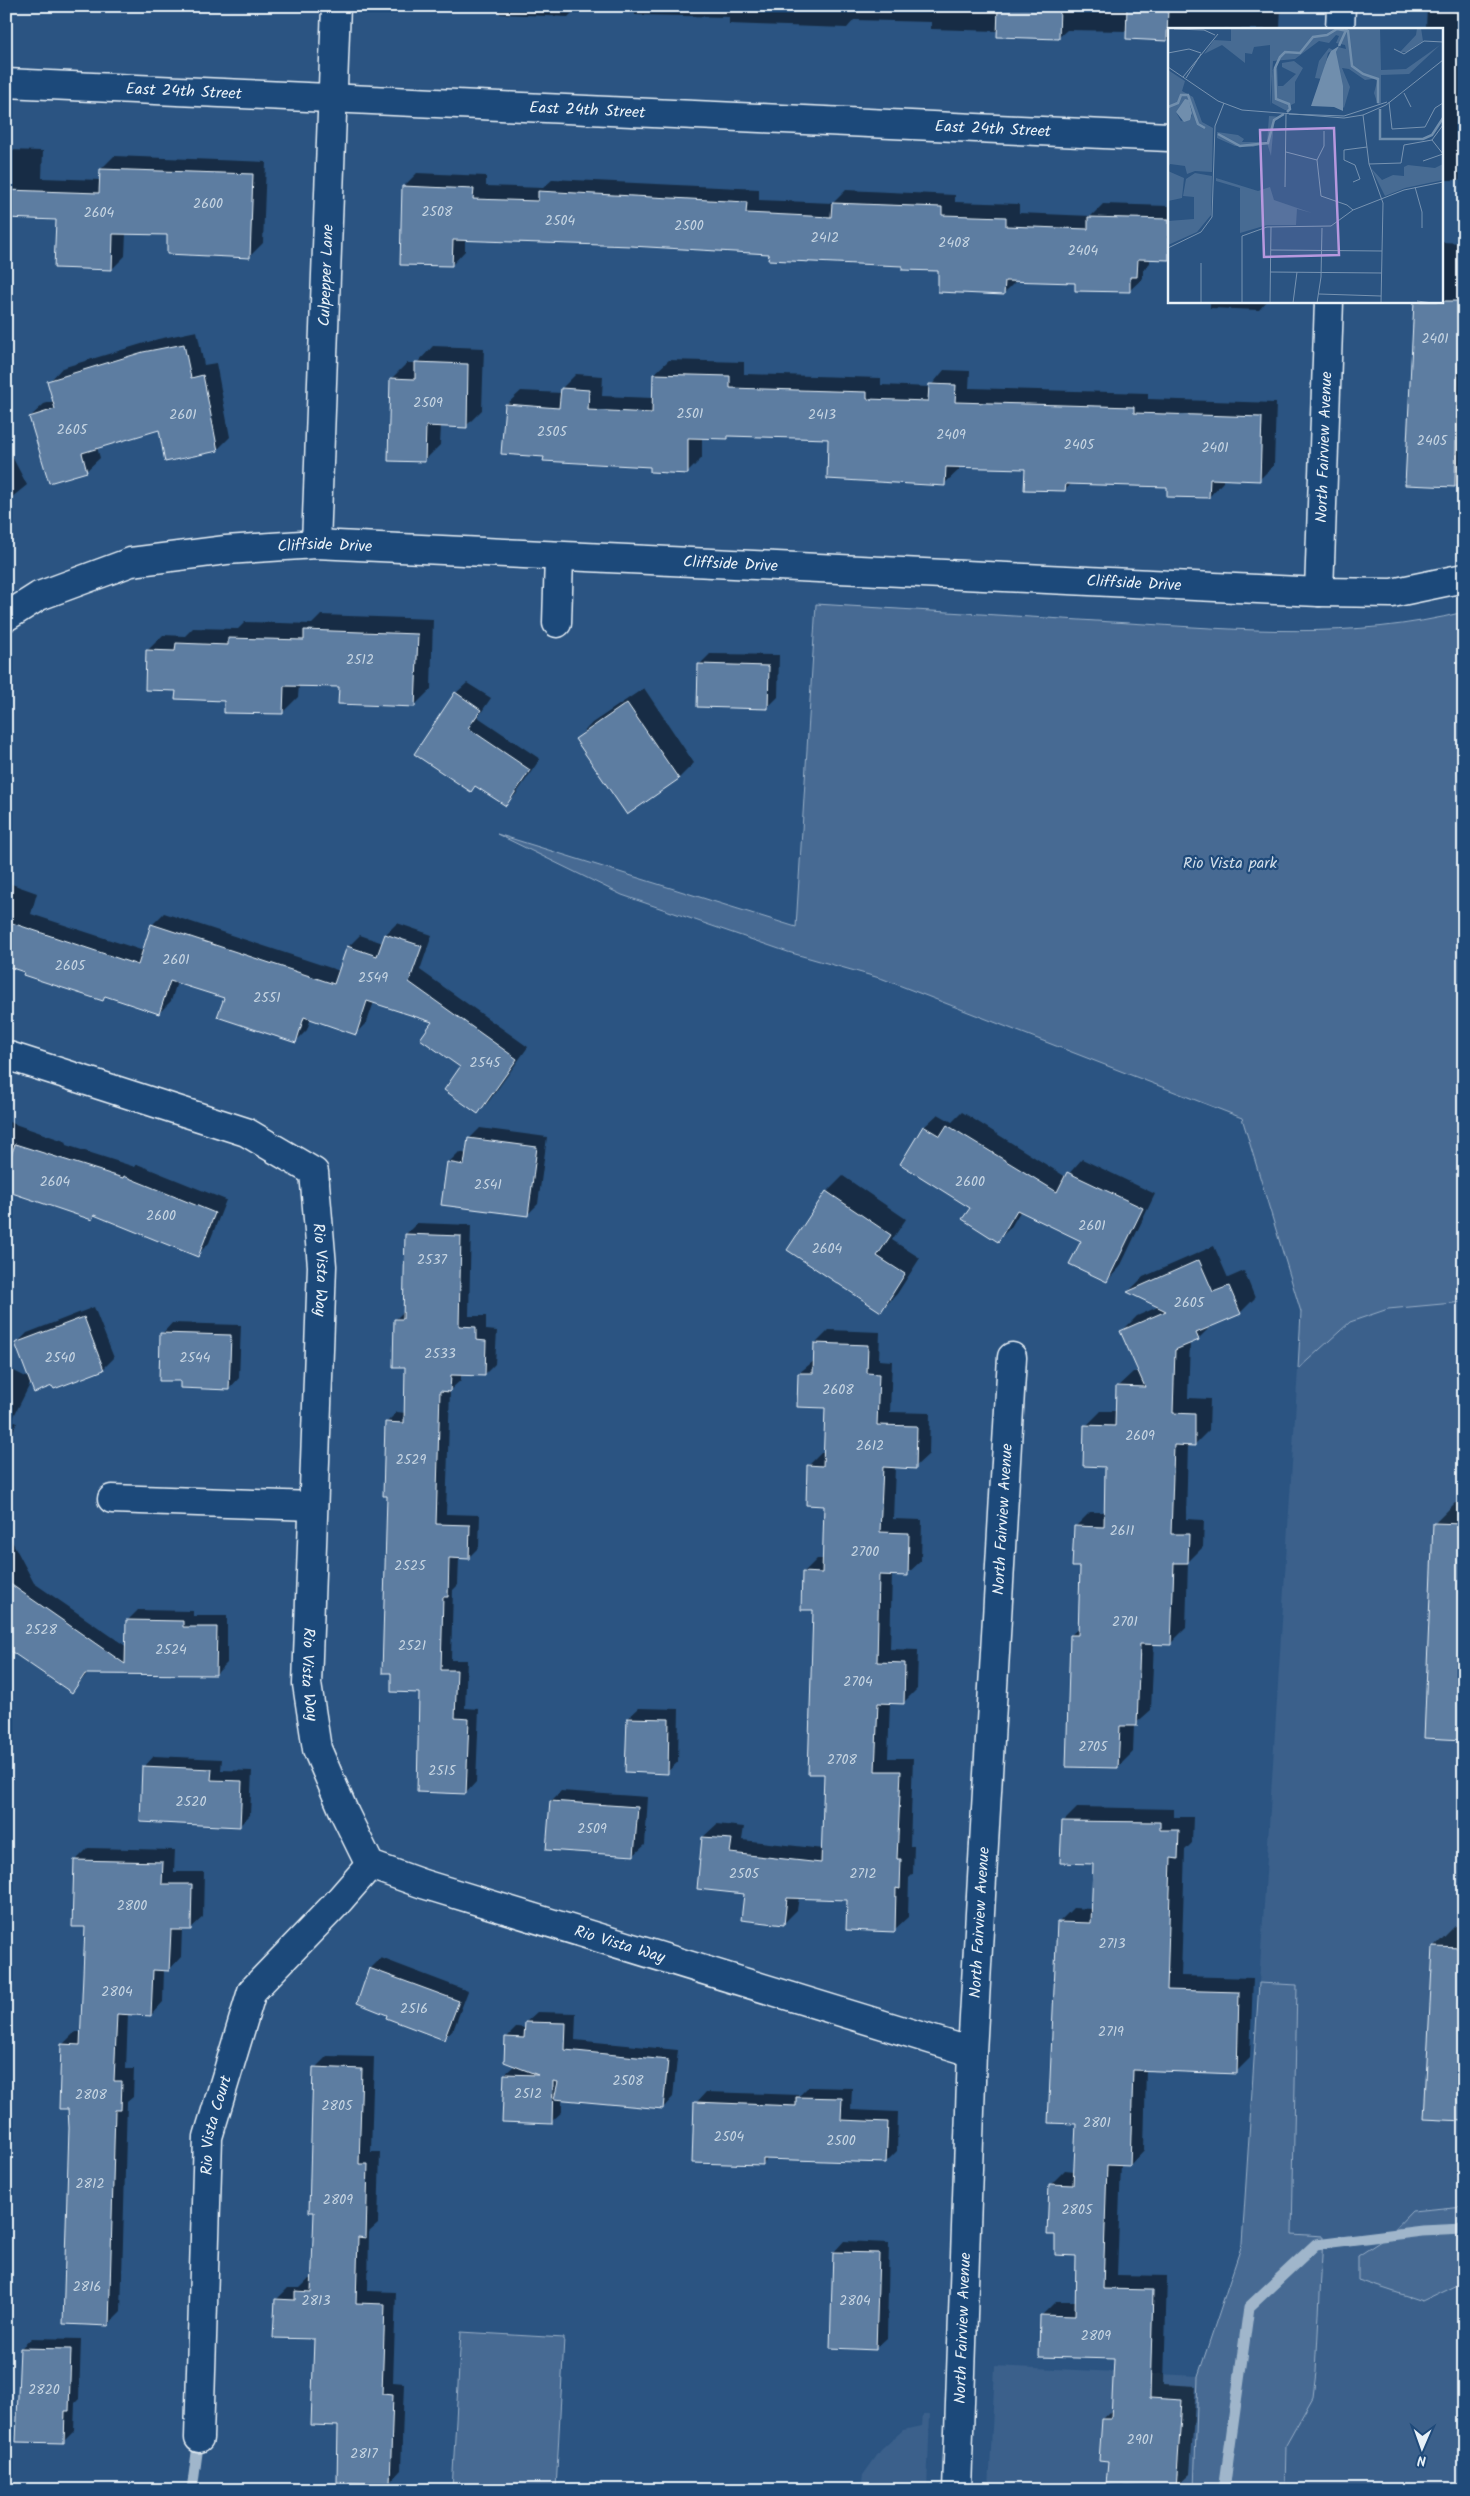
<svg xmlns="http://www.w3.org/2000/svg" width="1470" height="2496" font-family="Kalam,sans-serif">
<rect width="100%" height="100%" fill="#2b5482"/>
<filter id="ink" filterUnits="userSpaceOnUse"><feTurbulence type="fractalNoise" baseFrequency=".02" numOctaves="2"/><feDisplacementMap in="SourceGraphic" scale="10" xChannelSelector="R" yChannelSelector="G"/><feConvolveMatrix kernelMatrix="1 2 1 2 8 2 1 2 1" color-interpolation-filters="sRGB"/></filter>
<g filter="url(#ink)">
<path fill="#3a608b" d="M1464,1302V2206L1412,2211L1387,2237L1358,2256L1422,2301L1464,2281V2490H1285L1286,2445L1313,2397L1323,2236L1292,2235L1297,1985L1259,1983L1298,1369L1350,1322L1388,1309Z
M995,2366L1198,2376L1194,2490H989Z
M923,2414H930L927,2490H861L863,2475L881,2450L903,2430L922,2426Z"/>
<path fill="#476b93" stroke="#98aec6" d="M816,604C920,610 1025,617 1129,623C1241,630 1354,640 1464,612V1302L1388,1309L1350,1322L1298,1369L1301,1312L1242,1118L883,979L788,952L622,895L497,834L796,927Z
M1259,1983L1297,1985L1292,2234L1323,2236L1316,2372L1313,2397L1286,2445L1285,2490H1194L1198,2376L1242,2244Z
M1464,2206V2281L1422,2301L1358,2280V2256L1387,2237L1412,2211Z
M461,2332L564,2338L556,2490H452Z"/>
<path fill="#0007" d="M219,6H263L261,8Z
M428,6H1281L1280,29H1169V39L1127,38L1128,31L1067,30L1058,38L998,31L931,29V22L854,20L847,28L729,24V17L635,15V11L576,9L568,17L500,14V11L428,8Z
M1427,6H1464L1463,180H1441V29H1426Z
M6,150L43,151L42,178L101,180V169L114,156L266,162L263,243L250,256L169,234L126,233L125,256L112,269L57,219L6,217Z
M417,173L486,176V186L543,188L553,179L759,189V200L833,203L846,190L955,195V202L1019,204V213L1091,216L1103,204L1169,206V259L1150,258V263L1143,270V278L1129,291L1076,282L1017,280L1004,293L939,270L770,253L631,244L465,239V251L452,265L403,187Z
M1441,242L1464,243V476L1455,486L1441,301Z
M1210,301H1267L1259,310L1210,308Z
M197,331L204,365L216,363L230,437L217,450L160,429L97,447L100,458L86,471L30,417L44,404L54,401L49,382L62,368L158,339Z
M433,346L484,348L482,410L466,426H441L440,445L424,461L391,379L407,363H417Z
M669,360L744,362V374L881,378V385L930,387L944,370L970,371L969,388L1148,393V399L1276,403L1274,465L1260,479L1223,478V482L1209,497L1169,485L1072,483L1065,490L1026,468L959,466V470L944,484L830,438L731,434L728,438L702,437V458L687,473L651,466L545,456L506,405L521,391L562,393V388L576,374L603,376L602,396L653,398L654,374Z
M6,445L27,485L6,502Z
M321,615L433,619L431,689L415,705L340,685H299L298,697L282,713L177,690L147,651L163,635L185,636L193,628L238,629L245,622L312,624Z
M710,654L779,655L778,697L767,708L700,664Z
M467,683L491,698L478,717L540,759L516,794L505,805L476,785L471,790L456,693Z
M644,688L694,763L679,778L577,739L592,723Z
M6,882L37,893L31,914L144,951L152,925L164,913L340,971L348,947L360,935L383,943L386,934L397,923L432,935L420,970L528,1047L489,1101L478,1113L462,1067L434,1022L374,1002L367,1022L355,1034L311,1018L307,1030L295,1042L225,997L177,982L171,1001L159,1013L107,995L103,1000L6,966Z
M962,1112L1066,1177L1082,1159L1155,1194L1120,1267L1107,1281L1082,1240L1021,1210L1011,1227L998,1240L972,1207L924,1127L938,1114L952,1122Z
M6,1121L67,1142L66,1145L135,1167L137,1164L226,1200L209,1243L197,1255L96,1215L92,1218L6,1190Z
M480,1128L547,1137L538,1204L527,1215L448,1163L459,1152L467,1154L469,1139Z
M843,1176L906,1219L892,1240L920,1258L897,1294L881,1310L827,1192Z
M417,1223L471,1225L469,1316H486V1330L497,1331L495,1364L485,1374H461V1380L450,1390L446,1514L480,1515L479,1547L468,1558H459L458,1585L453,1590L451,1660H467L465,1708L479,1709L476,1782L466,1793L421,1692L388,1495L386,1423L397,1412L406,1413V1366L395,1320L404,1311L406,1234Z
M1214,1246L1228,1278L1244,1271L1255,1298L1240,1313L1212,1325L1198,1339L1190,1342L1188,1398L1210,1399L1209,1430L1194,1445L1188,1444L1186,1519L1204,1520L1203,1547L1188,1562L1186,1628L1170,1644L1154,1643L1151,1710L1134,1725L1133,1752L1118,1767L1071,1635L1080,1627L1082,1566L1075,1527L1090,1512H1106L1107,1465L1086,1426L1101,1411H1117V1387L1133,1372H1140L1122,1331L1137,1316L1160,1306L1129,1291L1143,1277Z
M94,1307L114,1358L103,1369L53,1384L31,1382L12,1420L17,1423L6,1445V1367L30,1379L17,1343L27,1333Z
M172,1323L241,1325L239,1378L229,1389L181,1380L162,1334Z
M829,1330L880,1332L879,1360L892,1361L890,1412L930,1413L929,1454L915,1467H895L893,1519L922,1520L921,1561L907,1574H892L890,1649L918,1650L917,1689L903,1703L890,1702L888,1758H913L910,1846H914L913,1874L909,1878L908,1917L894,1930L848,1899L799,1897L797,1910L784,1923L746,1893L703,1837L717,1824L744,1827L742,1840L823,1849L825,1773L815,1609L803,1573L817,1559H823L825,1504L808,1466L821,1453H825L827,1406L799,1373L815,1360V1344Z
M1455,1503H1464V1738L1434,1524Z
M6,1530L34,1583L127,1647V1621L138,1610L193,1611V1616H227V1663L216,1674L88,1673L71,1692L6,1647Z
M639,1708L679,1709L678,1762L667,1772L628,1718Z
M154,1756L222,1759L221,1770L252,1771L250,1815L239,1826L144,1767Z
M561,1791L648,1797L645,1845L634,1855L551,1801Z
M1078,1807L1174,1809V1817H1193L1192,1843L1185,1850L1181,1976L1253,1978L1250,2058L1236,2072L1146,2069L1144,2150L1130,2165L1121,2164L1117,2275L1167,2276L1164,2384L1196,2386L1190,2474L1175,2488L1109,2461L1103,2419L1112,2410L1115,2357L1042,2315L1056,2301H1076L1077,2254L1057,2233L1050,2185L1065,2170L1075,2171L1077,2123L1058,1923L1073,1908L1093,1909L1095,1863L1063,1822Z
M88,1848L175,1850L174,1872H204L203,1917L190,1929H182L181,1957L169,1970H164L163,2002L151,2015L128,2014L126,2069H134L133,2097L127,2102L121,2312L108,2325L70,2128L62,2045L75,2032H82L86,1926L76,1860Z
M1455,1926L1464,1927V2119L1434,1947Z
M381,1958L468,1991L454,2028L444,2039L389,2014L370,1969Z
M537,2012L576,2013L575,2040L678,2050L673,2097L663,2108L562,2098V2112L551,2122L505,2074L515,2065L506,2038L517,2027L526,2028V2022Z
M327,2056L374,2057L371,2152H380L378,2224L369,2232L368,2291L396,2292L393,2382L404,2383L401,2470L389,2483L339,2425L315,2338L276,2300L288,2288H300L309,2279H313L315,2211V2068Z
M808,2087L852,2088L851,2110L898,2112L897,2151L886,2162L769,2157L763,2164L696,2103L706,2092L800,2095Z
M844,2241L889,2243L887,2338L876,2348L834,2252Z
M32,2338L81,2339L79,2399L75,2403L74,2431L63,2442L21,2348Z"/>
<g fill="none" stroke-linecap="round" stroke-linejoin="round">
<path stroke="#a0b6cb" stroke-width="11" d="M192,2490L199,2438
M1224,2490L1249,2307L1316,2244L1422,2231L1464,2229"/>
</g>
<path fill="#5d7da1" stroke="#e8f1f8" d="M998,6H1060L1059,39L997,37Z
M1127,6H1168L1167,41L1126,39Z
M100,169L253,174L250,258L167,254V235L113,234L112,270L54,268L56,220L6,218V190L99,193Z
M402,186L474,189L473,199L538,201V191L747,202L746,213L831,217L832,203L942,207V215L1006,217V226L1088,229V217L1169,219V260L1138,259L1137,277H1130V292L1075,291V283L1005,281L1004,295L938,292V271L902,270V266L768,260L769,254L631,246L453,240L452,266L400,265Z
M1414,301H1459L1455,487L1405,485Z
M184,344L191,378L203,375L218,451L165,462L159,430L82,453L87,472L49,483L29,417L55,409L47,381L143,352Z
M415,362L468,364L467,428L426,426L425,462L388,461L390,378L415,379Z
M653,374L730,376V388L867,392V399L928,401L929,384L956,385L955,402L1134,407V413L1262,417L1260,481L1210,479L1209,498L1167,497V487L1066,484L1065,491L1024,490L1025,469L946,467L945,486L827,479L828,439L728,436V439L688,438V474L650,472V467L543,461L544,457L501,454L505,404L559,408L561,388L589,390L588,410L652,413Z
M304,630L418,634L415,707L338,704L339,687L284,686L283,714L224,713V701L175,699L176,691L145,690L146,650L175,651L176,643L228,645V638L304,640Z
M698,664L769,666L768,709L697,707Z
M455,692L481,710L468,728L530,770L506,806L475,786L471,792L414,754Z
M627,703L679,779L627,815L575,739Z
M6,921L138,965L151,924L334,984L347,946L377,956L385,934L422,946L409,982L517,1059L478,1114L444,1090L460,1067L420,1039L432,1022L367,1001L356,1035L304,1017L296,1043L217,1017L224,998L170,981L159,1014L105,996L103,1001L23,975L24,972L6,966Z
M947,1125L1057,1192L1067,1172L1143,1208L1107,1282L1069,1264L1081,1241L1017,1210L998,1242L962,1219L970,1208L900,1164L923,1126L940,1136Z
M468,1138L537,1147L528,1216L441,1205L447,1162L464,1165Z
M15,1144L123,1178L124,1176L215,1213L198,1257L94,1215L92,1220L6,1191V1171Z
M826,1191L891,1235L877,1256L905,1274L881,1312L787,1250Z
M405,1234L461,1236L459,1326L476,1327V1340L486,1341L485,1376L451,1375L450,1392L440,1391L436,1524L470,1525L469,1559L449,1558L448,1597H443L441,1670H457L455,1718L469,1719L466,1794L417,1792L419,1693L391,1692V1673H382L387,1496H383L385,1422L404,1423L405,1367H393L394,1319H403Z
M1199,1260L1213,1292L1229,1286L1241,1314L1196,1333L1199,1340L1175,1350L1173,1413L1195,1414V1446L1174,1445L1171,1534H1189L1188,1563H1174L1171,1645L1140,1644L1137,1726H1120L1118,1768L1066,1767L1070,1635H1078L1080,1567H1072L1074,1526L1104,1527L1105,1467L1083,1466L1084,1425L1115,1426L1116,1386L1145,1387L1120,1331L1166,1311L1127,1292Z
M84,1317L104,1370L54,1389L52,1386L34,1393L15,1343Z
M160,1333L231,1335L229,1390L180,1388V1381H159Z
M814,1343L868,1345L867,1373L879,1374L877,1425L917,1426L916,1469L883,1467L880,1532L909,1533L908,1576L879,1575L877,1662L905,1663L904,1704L878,1703L875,1771H901L897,1859H901L900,1889L896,1888L895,1932L846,1930L847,1900L787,1898L784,1925L741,1920L744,1894L697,1889L702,1837L732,1839L730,1853L821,1863L824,1774H808L813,1610H801L802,1572L822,1573L824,1506L806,1505L807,1465L823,1466L825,1408L797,1407L798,1373H813Z
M1433,1523L1464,1524V1740L1424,1738Z
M6,1581L125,1664L126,1620L183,1621V1627H217L216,1675L85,1674L72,1693L6,1648Z
M627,1718L669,1719L668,1774L625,1772Z
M142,1766L212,1769L211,1780L242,1781L240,1827L140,1822Z
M550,1801L638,1807L634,1856L546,1850Z
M1062,1821L1160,1822V1830H1179L1178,1859L1171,1858L1167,1990L1239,1992L1237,2074L1133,2070L1130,2166L1107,2165L1103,2289L1153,2290L1150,2398L1182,2400L1176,2490L1106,2485L1108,2462L1099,2461L1102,2419H1111L1114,2359L1039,2357L1040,2315L1075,2316L1076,2256L1055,2255V2235H1047L1049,2184L1073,2185L1076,2124L1048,2123L1057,1922L1091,1923L1093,1864L1060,1863Z
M74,1860L163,1862L162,1884H192L191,1930H171L169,1971L153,1970L151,2016L117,2014L114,2081H122L121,2110H115L109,2326L63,2324L69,2128L68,2109H59L61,2044L80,2045L85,1927H72Z
M1433,1947L1464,1948V2121L1424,2119Z
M369,1968L459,2001L444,2040L386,2018L387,2015L357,2003Z
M525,2022L566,2023L565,2050L668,2060L663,2109L554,2099L558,2082L553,2081L552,2124L502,2122L504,2074L538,2075L504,2062L505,2037L524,2038Z
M313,2067L362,2069L359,2164H368L366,2238L358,2237L356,2303L385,2304L382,2394L393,2395L390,2484L337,2482L338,2426L311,2425L314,2339L273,2338L275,2299L295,2300V2291L311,2292L314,2212H309Z
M796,2097L842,2098L841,2120L888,2122L886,2163L763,2159V2165L692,2163L694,2102L796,2106Z
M833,2252L879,2253L876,2350L830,2348Z
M20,2348L71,2349L69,2411H65L64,2443L16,2442Z"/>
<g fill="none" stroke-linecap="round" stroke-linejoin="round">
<g stroke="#e8f1f8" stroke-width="31">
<g id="minor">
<path d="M1340,29L1341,6"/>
<path id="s1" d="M6,83L1169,137"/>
<path id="s2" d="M316,544L336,6"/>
<path id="s3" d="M1319,592L1329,301"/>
<path id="s4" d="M6,617L39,596L131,562L226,550L316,544L1319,592L1392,593L1464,578"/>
<path d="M557,623L559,557"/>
<path id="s5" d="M6,1055L246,1132L314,1172L322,1266L307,1684L317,1749L345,1814L370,1865L423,1884L972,2052"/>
<path d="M112,1499L313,1506"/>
<path id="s6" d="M199,2438L208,2137L252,1991L336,1904L370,1865"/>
<path id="s7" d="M957,2490L972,2052L1012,1357"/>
</g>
</g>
<use href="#minor" stroke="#1f4a7a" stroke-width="28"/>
</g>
</g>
<g text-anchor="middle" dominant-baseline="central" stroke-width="4.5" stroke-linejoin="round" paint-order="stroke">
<g font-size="14" fill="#c5d4e2">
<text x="208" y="204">2600</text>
<text x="437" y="212">2508</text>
<text x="99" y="213">2604</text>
<text x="560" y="221">2504</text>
<text x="689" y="226">2500</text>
<text x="825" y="238">2412</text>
<text x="954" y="243">2408</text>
<text x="1083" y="251">2404</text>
<text x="1435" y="339">2401</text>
<text x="428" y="403">2509</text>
<text x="690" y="414">2501</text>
<text x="183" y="415">2601</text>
<text x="822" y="415">2413</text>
<text x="72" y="430">2605</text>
<text x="552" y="432">2505</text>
<text x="951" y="435">2409</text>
<text x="1432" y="441">2405</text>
<text x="1079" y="445">2405</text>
<text x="1215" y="448">2401</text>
<text x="360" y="660">2512</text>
<text x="176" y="960">2601</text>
<text x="70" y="966">2605</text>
<text x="373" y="978">2549</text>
<text x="267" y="998">2551</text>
<text x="485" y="1063">2545</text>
<text x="55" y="1182">2604</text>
<text x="970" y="1182">2600</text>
<text x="488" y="1185">2541</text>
<text x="161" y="1216">2600</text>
<text x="1092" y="1226">2601</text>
<text x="827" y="1249">2604</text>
<text x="432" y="1260">2537</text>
<text x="1189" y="1303">2605</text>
<text x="440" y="1354">2533</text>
<text x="60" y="1358">2540</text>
<text x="195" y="1358">2544</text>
<text x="838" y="1390">2608</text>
<text x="1140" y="1436">2609</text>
<text x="870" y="1446">2612</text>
<text x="411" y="1460">2529</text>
<text x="1122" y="1531">2611</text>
<text x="865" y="1552">2700</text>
<text x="410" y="1566">2525</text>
<text x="1125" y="1622">2701</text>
<text x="41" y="1630">2528</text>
<text x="412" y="1646">2521</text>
<text x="171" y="1650">2524</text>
<text x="858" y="1682">2704</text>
<text x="1093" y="1747">2705</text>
<text x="842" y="1760">2708</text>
<text x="442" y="1771">2515</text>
<text x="191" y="1802">2520</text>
<text x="592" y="1829">2509</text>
<text x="744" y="1874">2505</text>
<text x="863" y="1874">2712</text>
<text x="132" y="1906">2800</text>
<text x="1112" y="1944">2713</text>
<text x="117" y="1992">2804</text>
<text x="414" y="2009">2516</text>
<text x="1111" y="2032">2719</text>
<text x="628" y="2081">2508</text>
<text x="528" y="2094">2512</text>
<text x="91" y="2095">2808</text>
<text x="337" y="2106">2805</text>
<text x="1097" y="2123">2801</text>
<text x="729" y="2137">2504</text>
<text x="841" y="2141">2500</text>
<text x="90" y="2184">2812</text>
<text x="338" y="2200">2809</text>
<text x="1077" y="2210">2805</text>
<text x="87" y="2287">2816</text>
<text x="316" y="2301">2813</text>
<text x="855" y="2301">2804</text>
<text x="1096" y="2336">2809</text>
<text x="44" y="2390">2820</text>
<text x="1140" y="2440">2901</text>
<text x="364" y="2454">2817</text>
</g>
<g font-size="16" fill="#e8f1f8" stroke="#1f4a7a">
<text stroke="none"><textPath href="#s1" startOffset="178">East 24th Street</textPath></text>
<text stroke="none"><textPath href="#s1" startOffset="582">East 24th Street</textPath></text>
<text stroke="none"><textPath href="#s1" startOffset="988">East 24th Street</textPath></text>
<text stroke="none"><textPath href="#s2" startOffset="269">Culpepper Lane</textPath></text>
<text stroke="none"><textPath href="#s3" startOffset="145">North Fairview Avenue</textPath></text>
<text stroke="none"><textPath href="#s4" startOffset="332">Cliffside Drive</textPath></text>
<text stroke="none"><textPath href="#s4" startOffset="738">Cliffside Drive</textPath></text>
<text stroke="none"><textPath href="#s4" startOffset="1142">Cliffside Drive</textPath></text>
<text stroke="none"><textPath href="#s5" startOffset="429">Rio Vista Way</textPath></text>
<text stroke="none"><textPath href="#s7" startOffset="972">North Fairview Avenue</textPath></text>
<text stroke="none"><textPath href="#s5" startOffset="834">Rio Vista Way</textPath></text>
<text stroke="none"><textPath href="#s7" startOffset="568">North Fairview Avenue</textPath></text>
<text stroke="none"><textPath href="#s5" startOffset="1299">Rio Vista Way</textPath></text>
<text stroke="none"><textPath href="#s6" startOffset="314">Rio Vista Court</textPath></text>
<text stroke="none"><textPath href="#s7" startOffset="162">North Fairview Avenue</textPath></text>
</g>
<g font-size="16" fill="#d0dde9" stroke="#1f4a7a">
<text x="1230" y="863">Rio Vista park</text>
</g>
</g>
<g transform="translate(1168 28)">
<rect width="275" height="275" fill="#2b5482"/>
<path d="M63,0H212L213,42L238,41L272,17L241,46L213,47V75L210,77L206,65L210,50L197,52L181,41L174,40L182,59L176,80L171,75L168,24L170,19L178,21L177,17L168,15L171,8L168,7L161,15L151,13L127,31L105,33L102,79V17L86,19L84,26L77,25V35L54,17L36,26L46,12L63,13ZM249,0H253L255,13L239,24H232L248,7ZM161,20L165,22L160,25L154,51L147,50L151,33ZM126,33L135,40L127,54V75L123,77V82H117L104,75V43L109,36L110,58H115L128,46L114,39V35ZM0,42L17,53L14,63L25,69L34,94L45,100L44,144L27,143L19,146L17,138L2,136L0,140ZM23,76L24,88L13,93L8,84ZM101,88L113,89L106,94L103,128L99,115ZM49,104L70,107L76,111L74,114H98L85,119L67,118L49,110ZM275,136V152L237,160L217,168L203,140L214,152L225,147L236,148V139L240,137L267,140ZM0,143L16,150L14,170L0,173ZM27,145L44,148L43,187L29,204L0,217V193L26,191V169L15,168L18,151ZM48,150L90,163L102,159L106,172L144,185L129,181L128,197H99L72,205V160L48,153Z" fill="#476b93" fill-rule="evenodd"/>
<path d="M171,18L168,24L175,58V83L166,79L143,78L159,31L163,23ZM17,71L21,72L24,85L22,92L16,94L8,84Z" fill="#708ead"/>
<path fill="none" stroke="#708ead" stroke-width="2.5" d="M171,18L179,0M0,79L10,75L13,67H20L30,96L37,100M212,81V111H255L264,107L275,90M119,84L122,81L121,76L108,71L107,40L112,29L117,24L132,25L145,9L159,7L169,1L180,3L184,38L195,46L210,51V75M50,106L72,118L100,115L106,92L116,86"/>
<path fill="none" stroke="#7793b1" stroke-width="1" d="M6,1L36,2L47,7M226,21L236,26L256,13L275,14M0,25L21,21L33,25M0,39L50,73L74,82L176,90L195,87L218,77L275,32M15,49L50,6M18,50L33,26M236,65L243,79M221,74L224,101L257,99L267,80L275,75M121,86L176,88L219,74M195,87L201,136L215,175L213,275M264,112L275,126M118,124L149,132L153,168L179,177L185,182M149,132L156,118V103M255,133L275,126M201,136L233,135L236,117L264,112L275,97M185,154L192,151L187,137L176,132V122L199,119M117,159L118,86M247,159L254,184V200M0,220L33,204L44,189L47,98L56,75M103,222L214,223M33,235V275M102,244L214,245M151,266L213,268M249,273L265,275M74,275V208L99,199L163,198L185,182L236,162L275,154M102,275L103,199M125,275L129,244M149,275L153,249L154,200"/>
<path fill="#b798de" fill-opacity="0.15" stroke="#b798de" stroke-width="2.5" d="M166,100L171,227L96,229L92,102Z"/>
<rect width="275" height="275" fill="none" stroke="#e8f1f8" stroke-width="2.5"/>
</g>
<rect width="1470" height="2496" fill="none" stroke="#1f4a7a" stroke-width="25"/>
<rect x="12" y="12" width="1445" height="2471" fill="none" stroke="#e8f1f8" stroke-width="2" filter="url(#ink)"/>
<g transform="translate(1422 2448) rotate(182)" stroke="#1f4a7a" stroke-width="4" paint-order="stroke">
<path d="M0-4L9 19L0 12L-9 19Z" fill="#e8f1f8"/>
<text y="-8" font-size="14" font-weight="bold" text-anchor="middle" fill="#e8f1f8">N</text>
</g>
</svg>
